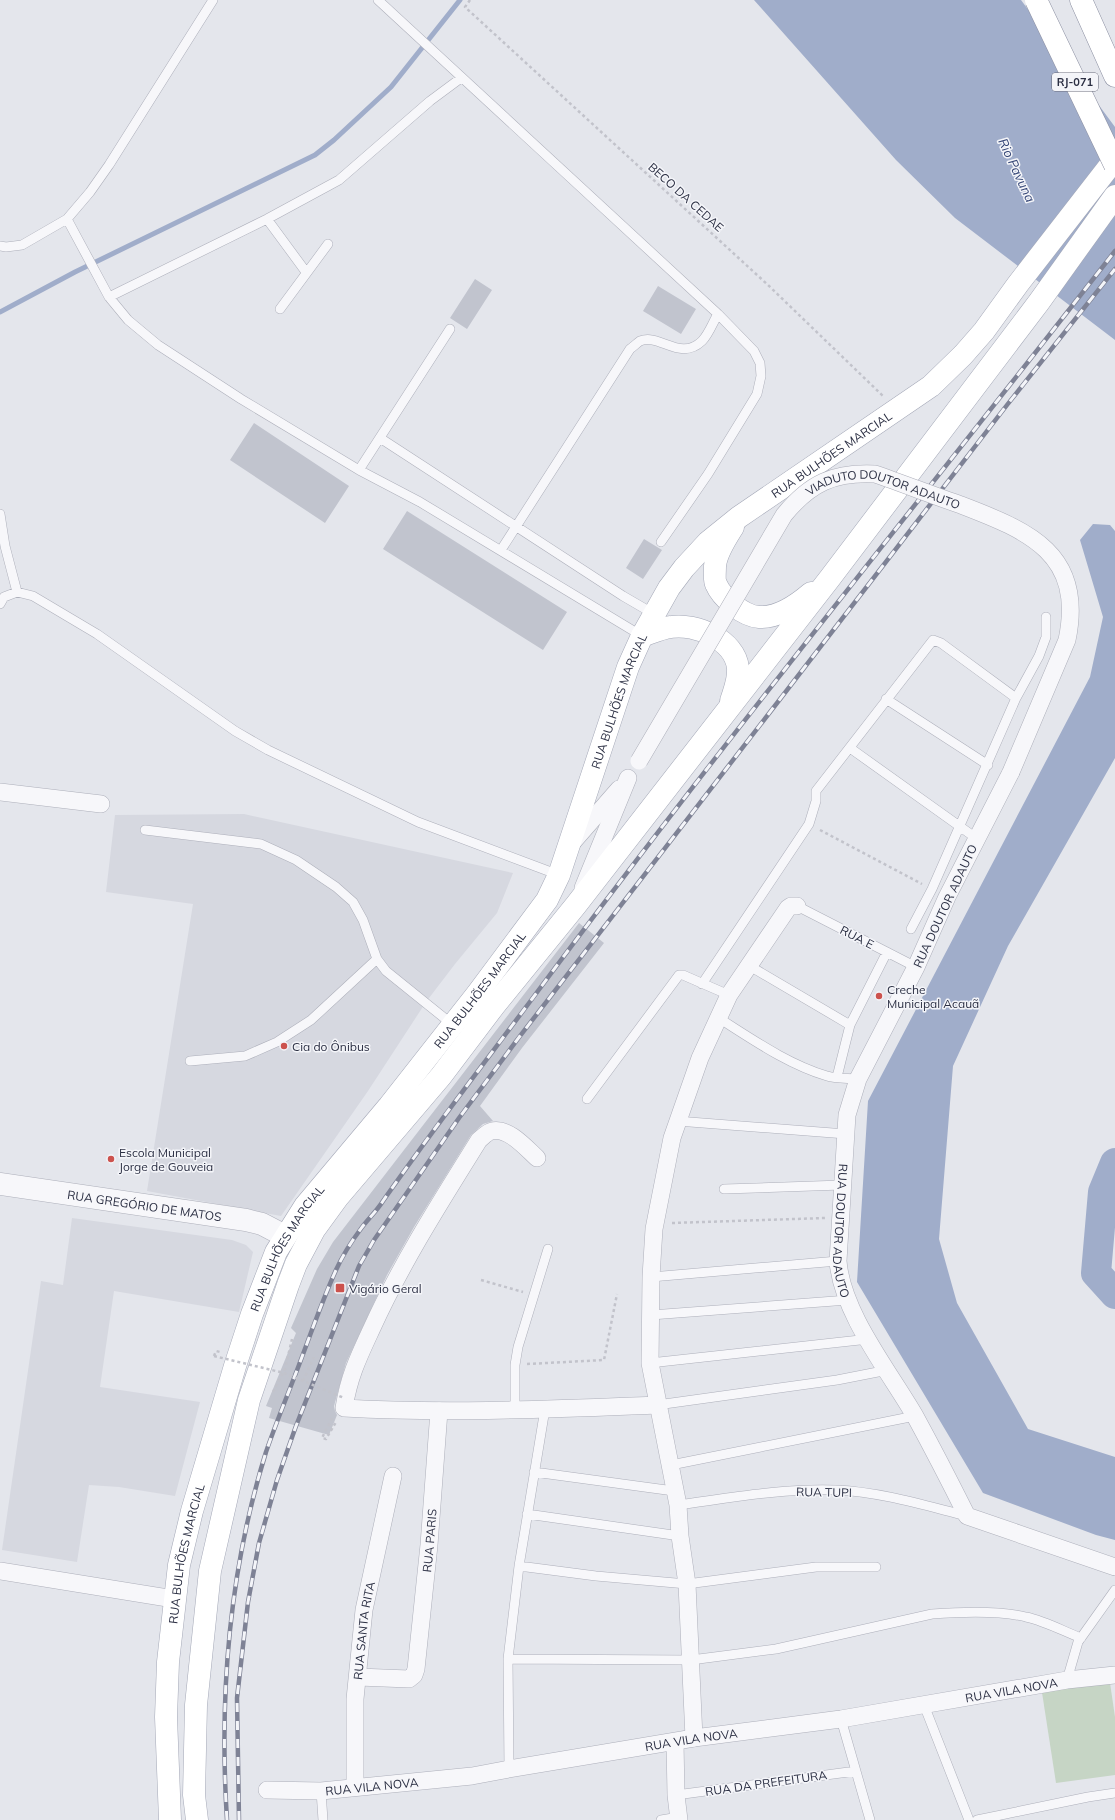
<svg xmlns="http://www.w3.org/2000/svg" width="1115" height="1820" font-family="Mulish,sans-serif">
<rect width="100%" height="100%" fill="#e4e6ec"/>
<path fill="#d6d8e0" d="M244,814L513,873L497,913L455,964L426,1002L368,1091L281,1216L147,1191L193,904L106,892L115,815Z
M72,1218L232,1240L246,1245L253,1252L239,1312L114,1291L100,1387L200,1402L175,1496L119,1487L89,1485L77,1562L2,1550L41,1281L63,1285Z"/>
<path fill="#c6d5c5" d="M1109,1676L1115,1717V1775L1056,1783L1041,1686Z"/>
<path fill="#a0adca" d="M754,0H1021L1115,127V340L955,218L896,160Z
M1093,524L1110,525L1115,531V758L1008,946L953,1066L939,1239L957,1303L1028,1429L1115,1457V1540L1096,1535L983,1493L857,1282L868,1101L1090,677L1103,617L1080,540Z"/>
<g fill="none" stroke-linecap="round" stroke-linejoin="round">
<path stroke="#a0adca" stroke-width="5" d="M0,312L75,272L315,155L334,140L391,87L460,0"/>
<path stroke="#a0adca" stroke-width="30" d="M1115,1163L1103,1192L1096,1273L1115,1294"/>
</g>
<path fill="#c1c4ce" d="M475,279L492,290L467,329L450,318Z
M658,286L696,309L681,334L643,311Z
M254,423L349,486L325,523L230,460Z
M407,511L567,612L543,650L383,549Z
M644,539L662,550L643,579L626,568Z
M579,923L604,943L522,1048L480,1106L493,1121L483,1124L471,1135L414,1227L387,1275L346,1363L334,1406L335,1411L337,1415L329,1435L269,1418L272,1408L266,1406L296,1333L291,1328L317,1269L333,1242Z"/>
<g fill="none" stroke-linecap="round" stroke-linejoin="round">
<g stroke="#adafba" stroke-width="10">
<path id="service" d="M378,0L718,314L754,351L760,363L761,376L757,394L708,474L661,542
M67,219L109,297L128,320L158,345L241,399L359,470L420,502L642,636
M267,219L306,272
M0,246L6,247L22,245L67,219L90,192L109,165L213,0
M109,297L267,219L339,180L430,101L461,78
M280,309L328,244
M380,438L623,596L654,614
M359,470L450,329
M0,514L5,546L17,592
M501,550L630,349C633,347 637,343 640,341C660,333 680,362 702,341C709,334 713,322 718,314
M0,604L4,597L17,592L33,596L97,634L235,731L268,750L418,822L559,875
M1016,698L1039,656L1046,637V617
M886,699L988,765
M850,748L976,838
M145,830L261,844L296,860L336,887L353,902L363,920L377,959L386,971L453,1025
M797,906L916,967
M748,965L850,1025
M702,984L809,824L816,801V791L933,640L941,643L1016,698L932,889L911,929
M717,1017C752,1039 787,1064 827,1076C836,1079 848,1078 858,1079
M190,1061L245,1056L277,1042L311,1020L377,959
M837,1077L850,1025L887,952
M587,1099L679,975H683L729,995
M677,1121L846,1134
M724,1189L842,1185
M651,1277L838,1261
M651,1315L848,1300
M650,1363L869,1339
M657,1405L837,1380L888,1370
M515,1409V1365L518,1347L548,1249
M671,1465L915,1416
M534,1472L674,1491
M678,1505C730,1498 783,1488 836,1490C881,1492 923,1505 967,1516
M527,1514L680,1536
M519,1566L596,1576L687,1584L816,1567H876
M508,1659L691,1660L776,1649L932,1614C960,1612 998,1610 1026,1617C1045,1621 1063,1631 1081,1638
M1067,1680L1078,1642L1115,1590
M924,1705L969,1820
M841,1719L870,1820
M509,1769L508,1659L519,1566L545,1409
M321,1791L323,1820
M676,1795L856,1771
M661,1820L679,1817
M977,1820L1088,1797L1115,1793"/>
</g>
<g stroke="#adafba" stroke-width="18">
<g id="minor">
<path id="s1" d="M1011,772L947,897L916,967L858,1079L847,1115L838,1261C842,1313 889,1371 915,1416C933,1449 950,1482 967,1516L1115,1567"/>
<path d="M0,792L101,804"/>
<path d="M571,844L619,789"/>
<path d="M583,888L628,778"/>
<path d="M537,1158C526,1148 508,1127 492,1131C487,1132 483,1137 479,1140C441,1201 402,1262 372,1328C359,1356 349,1376 344,1408C448,1414 553,1409 657,1405"/>
<path d="M0,1571L174,1599"/>
<path id="s2" d="M358,1677L409,1679L414,1675L416,1669L429,1545L439,1411"/>
<path d="M694,1738L687,1584L680,1536L678,1505L650,1363L651,1277L654,1229L672,1138L700,1058L729,995L788,908L791,906H797"/>
<path d="M675,1742L676,1795L679,1820"/>
<path id="s3" d="M355,1787V1699L364,1610L393,1476"/>
<path id="s4" d="M267,1790L321,1791L472,1776L509,1769L694,1738L841,1719L1067,1680L1115,1675"/>
</g>
</g>
<g stroke="#adafba" stroke-width="23">
<g id="tertiary">
<path id="s5" d="M0,1184L246,1220L262,1224L285,1236"/>
</g>
</g>
<g stroke="#a4a8b7" stroke-width="23">
<g id="primary">
<path d="M733,527C726,538 716,553 715,566C715,571 714,580 716,584C722,598 743,616 759,617C778,618 797,605 811,593"/>
<path d="M642,636C651,633 661,628 671,627C696,623 735,640 738,668C739,680 734,691 731,701"/>
<path id="s6" d="M170,1820L166,1717L168,1662L179,1565L192,1511L235,1366L252,1314L276,1252L305,1206L389,1106L477,994L547,900L559,875L628,667L642,636L669,588L684,568L708,542L739,517L931,386L963,355L984,331L1018,284L1115,159"/>
<path d="M197,1820L194,1795L196,1705L210,1571L249,1400L288,1285L296,1264L314,1230L338,1197L441,1076L494,1006L576,905L830,578L1039,302L1115,196"/>
</g>
</g>
<g stroke="#8c90a2" stroke-width="23">
<path id="motorway" d="M1081,0L1115,76"/>
</g>
<path stroke="#c2c3cb" stroke-width="2.5" stroke-dasharray="3 3" stroke-linecap="butt" d="M470,0L465,7L768,285L883,396
M820,830L922,884
M672,1223L825,1218
M481,1280L523,1292
M214,1356L216,1351L220,1352
M527,1364L604,1360L617,1294
M303,1381L314,1357
M273,1392L285,1369L292,1339
M332,1418L322,1438L326,1439L336,1422"/>
<use href="#service" stroke="#f7f7fa" stroke-width="9"/>
<use href="#minor" stroke="#f7f7fa" stroke-width="17"/>
<use href="#tertiary" stroke="#f7f7fa" stroke-width="22"/>
<use href="#primary" stroke="#fff" stroke-width="22"/>
<use href="#motorway" stroke="#fff" stroke-width="22"/>
<g stroke="#7e8295" stroke-width="4.5">
<path id="rail" d="M227,1820C219,1696 229,1571 266,1452C276,1423 288,1394 299,1365C311,1333 322,1301 336,1270C342,1257 351,1242 360,1230C367,1220 376,1212 383,1201C431,1132 482,1066 532,999C720,745 921,500 1115,251
M239,1820L237,1698L248,1602L259,1543L277,1480L296,1426L359,1266L374,1240L459,1118L520,1036L1007,405L1115,269"/>
</g>
<use href="#rail" stroke="#f4f5f9" stroke-width="3" stroke-dasharray="9" stroke-linecap="butt"/>
<g stroke="#adafba" stroke-width="18" stroke-linecap="butt">
<g id="minor-bridge">
<path id="s7" d="M639,761L784,515C810,483 834,472 875,474C904,484 932,495 961,505C1029,531 1085,554 1067,640L1011,772"/>
</g>
</g>
<g stroke="#8c90a2" stroke-width="23" stroke-linecap="butt">
<path id="motorway-bridge" d="M1036,0L1115,165"/>
</g>
<path stroke="#c2c3cb" stroke-width="2.5" stroke-dasharray="3 3" stroke-linecap="butt" d="M214,1356L284,1373L344,1398"/>
<use href="#minor-bridge" stroke="#f7f7fa" stroke-width="17"/>
<use href="#motorway-bridge" stroke="#fff" stroke-width="22"/>
</g>
<g fill="#cc524d" stroke="#f4f5f9" stroke-width="1.5">
<circle cx="879" cy="996" r="4"/>
<circle cx="284" cy="1046" r="4"/>
<circle cx="111" cy="1159" r="4"/>
<rect x="335" y="1283" width="10" height="10" rx="2"/>
</g>
<g text-anchor="middle" dominant-baseline="central" stroke-width="3" stroke-linejoin="round" paint-order="stroke">
<rect fill="#f4f5f9" stroke="#686b7a" stroke-width="1" x="1052" y="73" width="46" height="18" rx="3"/>
<g font-size="11" font-weight="bold" fill="#2c3044">
<text x="1075" y="82">RJ-071</text>
</g>
<g font-size="12" fill="#2c3044" stroke="#f4f5f9">
<text transform="translate(686 197) rotate(42)">BECO DA CEDAE</text>
<text stroke="none"><textPath href="#s6" startOffset="1576">RUA BULHÕES MARCIAL</textPath></text>
<text stroke="none"><textPath href="#s7" startOffset="399">VIADUTO DOUTOR ADAUTO</textPath></text>
<text stroke="none"><textPath href="#s6" startOffset="1240">RUA BULHÕES MARCIAL</textPath></text>
<text transform="translate(945 906) rotate(-65)">RUA DOUTOR ADAUTO</text>
<text transform="translate(857 937) rotate(27)">RUA E</text>
<text stroke="none"><textPath href="#s6" startOffset="916">RUA BULHÕES MARCIAL</textPath></text>
<text stroke="none"><textPath href="#s5" startOffset="146">RUA GREGÓRIO DE MATOS</textPath></text>
<text stroke="none"><textPath href="#s1" startOffset="497">RUA DOUTOR ADAUTO</textPath></text>
<text stroke="none"><textPath href="#s6" startOffset="592">RUA BULHÕES MARCIAL</textPath></text>
<text transform="translate(824 1492) rotate(1)">RUA TUPI</text>
<text stroke="none"><textPath href="#s2" startOffset="193">RUA PARIS</textPath></text>
<text stroke="none"><textPath href="#s6" startOffset="268">RUA BULHÕES MARCIAL</textPath></text>
<text stroke="none"><textPath href="#s3" startOffset="157">RUA SANTA RITA</textPath></text>
<text stroke="none"><textPath href="#s4" startOffset="752">RUA VILA NOVA</textPath></text>
<text stroke="none"><textPath href="#s4" startOffset="428">RUA VILA NOVA</textPath></text>
<text transform="translate(766 1783) rotate(-8)">RUA DA PREFEITURA</text>
<text stroke="none"><textPath href="#s4" startOffset="105">RUA VILA NOVA</textPath></text>
</g>
<g font-size="12" fill="#2c3044" stroke="#f4f5f9" text-anchor="start">
<text x="887" y="989">Creche<tspan x="887" dy="14">Municipal Acauã</tspan></text>
<text x="292" y="1046">Cia do Ônibus</text>
<text x="119" y="1152">Escola Municipal<tspan x="119" dy="14">Jorge de Gouveia</tspan></text>
<text x="349" y="1288">Vigário Geral</text>
</g>
<g font-size="13" font-style="italic" fill="#364777" stroke="#f4f5f9">
<text transform="translate(1017 170) rotate(65)">Rio Pavuna</text>
</g>
</g>
</svg>
